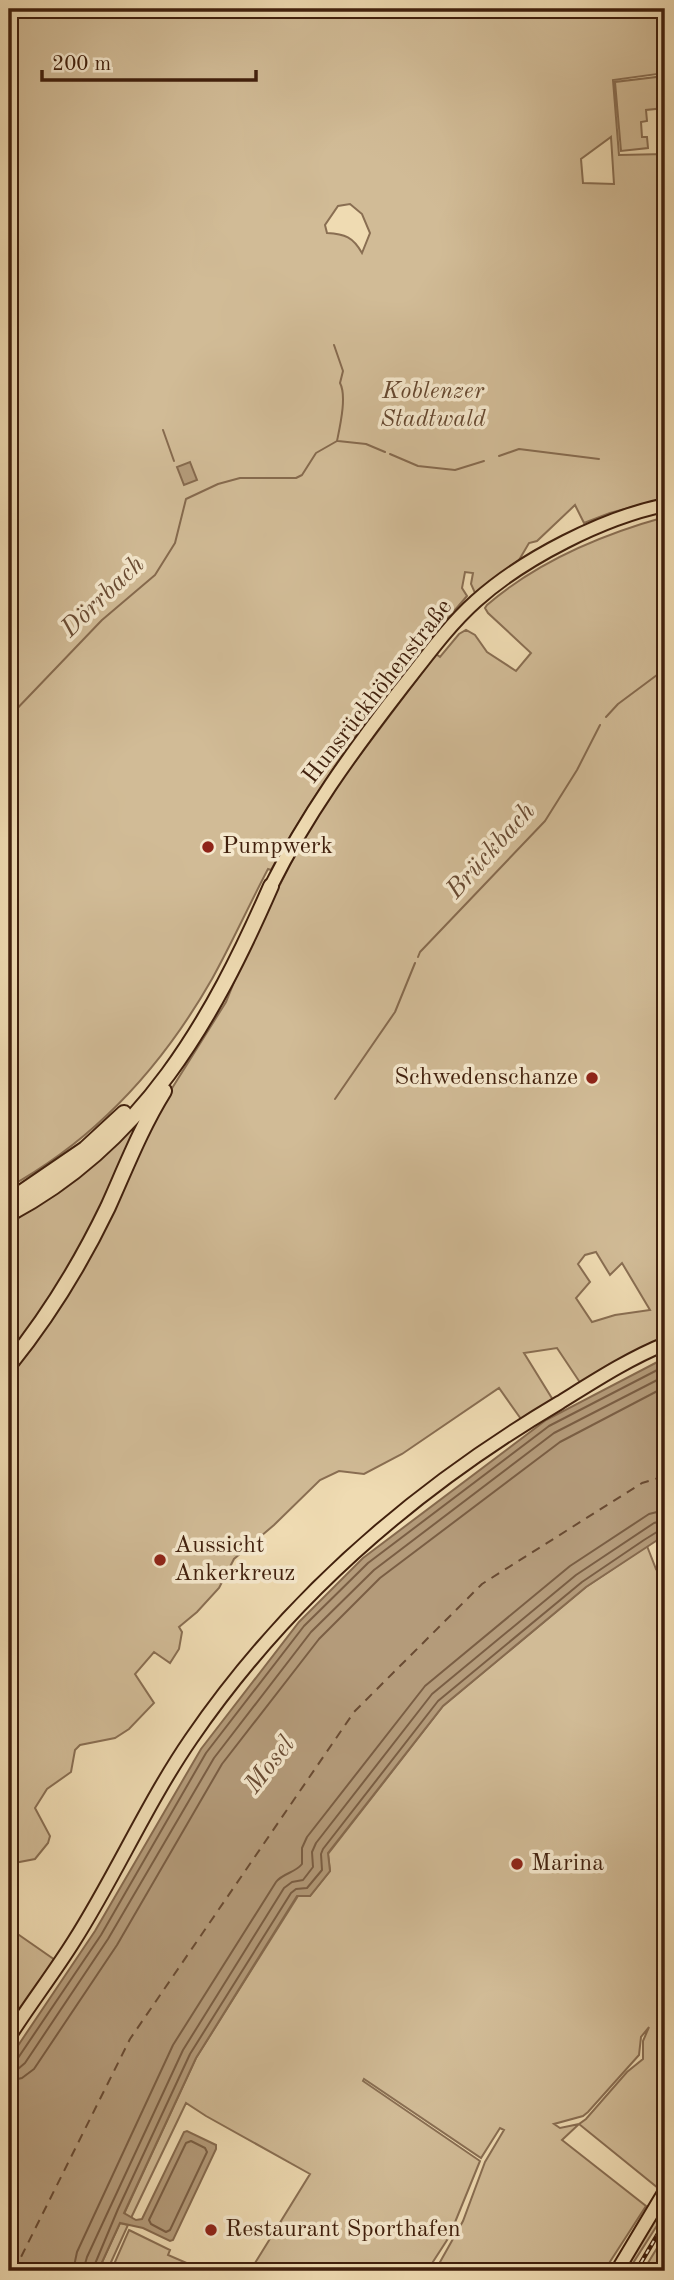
<svg xmlns="http://www.w3.org/2000/svg" width="674" height="2280" font-family="'Old Standard TT',serif">
<rect width="100%" height="100%" fill="#efdbb2"/>
<filter id="stains"><feTurbulence type="fractalNoise" baseFrequency=".00286" numOctaves="4"/><feColorMatrix values="0 0 0 0 .2 0 0 0 0 .09 0 0 0 0 .02 0 0 0 .5 -.17"/></filter>
<radialGradient id="worn" r=".72"><stop offset=".6" stop-color="#630" stop-opacity="0"/><stop offset="1" stop-color="#630" stop-opacity=".3"/></radialGradient>
<path fill="#d1bb96" stroke="#896e52" stroke-width="2" fill-rule="evenodd" d="M9,9H665V73L613,80L619,155L665,154V498L610,513L584,523L575,505L537,541L529,543L519,560L475,593L471,584L473,573L465,572L462,588L467,596C393,681 326,771 271,870L268,869C249,905 232,943 212,979C163,1065 96,1139 9,1187ZM611,137L614,184L583,183L581,159ZM350,204L362,214L370,233L362,253C353,237 345,234 327,233L325,225L338,206Z
M665,76V108L646,110L647,121L641,122L642,137H647L648,148L621,151L615,82Z
M665,517V1339L581,1384L557,1348L524,1353L553,1400L521,1419L499,1388L402,1454L364,1474L339,1471L320,1480L274,1525L234,1559L219,1588L197,1612L179,1627L182,1632L179,1649L170,1663L154,1652L135,1674L154,1703L129,1729L115,1738L80,1745L75,1750L71,1772L47,1789L35,1808L50,1836L48,1843L35,1859L9,1864V1373L21,1359L149,1125L226,1002L247,950L303,839L336,787L436,654L440,657L459,634L466,630L475,635L487,652L516,671L531,653L488,613L485,608L487,605C538,561 600,535 665,517ZM596,1252L610,1275L622,1263L650,1310L615,1315L592,1322L576,1298L590,1282L578,1264L585,1255Z
M148,1106L121,1166L69,1270L9,1357V1223L20,1217Z
M647,1546L656,1569L665,1564V2178L658,2188L579,2124L562,2140L646,2206L604,2271H435L463,2221L485,2162L504,2130L500,2128L481,2158L364,2079L363,2081L480,2161L449,2237L427,2271H376L353,2264L351,2271H250L310,2174L206,2116L186,2103L131,2218L124,2214L196,2058L298,1896H310L330,1871L328,1854L443,1706L586,1587ZM649,2027L643,2041V2059L627,2072L586,2119L579,2124L560,2128L554,2124L583,2116L588,2112L639,2055L641,2037Z
M9,1928L55,1960L16,2018L9,2013Z
M665,2203V2213L628,2271H623Z
M120,2223L128,2225L107,2271H98Z
M129,2230L170,2250L168,2255L205,2271H111Z
M665,2235V2271H643Z"/>
<path fill="#b49b7a" stroke="#866a4e" stroke-width="2" d="M190,462L197,480L184,485L177,467Z
M665,1358V1535L586,1587L443,1706L328,1853L330,1871L310,1896H297L196,2058L124,2213L136,2220L142,2219L184,2132L187,2131L216,2145V2149L173,2240L170,2241L143,2228L120,2223L98,2271H9V2059L95,1931L201,1749L299,1622L363,1558L546,1420Z"/>
<g fill="none" stroke-linecap="round" stroke-linejoin="round">
<path stroke="#7a5e44" stroke-width="2" d="M9,2062L18,2058L101,1935L206,1753L304,1626L368,1563L549,1426L665,1366
M9,2071L18,2069L25,2063L108,1939L214,1758L311,1632L374,1570L554,1433L665,1376
M9,2081L22,2078L34,2069L117,1945L222,1764L319,1639L380,1578L560,1442L665,1387
M191,2141L205,2148L207,2152L170,2230L166,2232L151,2224L149,2220L186,2143Z
M73,2271L77,2252L173,2045L276,1882C283,1873 295,1873 302,1864V1848L307,1837L425,1686L570,1566L649,1514L665,1510
M83,2271L87,2257L183,2050L284,1888L292,1882L303,1880L313,1867L312,1852L316,1843L432,1694L576,1575L654,1523L665,1520
M92,2271L118,2209L190,2054L291,1893L296,1889L307,1888L322,1870L321,1854L323,1849L438,1701L582,1582L644,1540L660,1530L665,1529"/>
<path stroke="#866a4e" stroke-width="2" d="M163,430L174,461
M338,441L366,444L385,452
M390,454L418,466L455,470L484,461
M499,456L519,449L599,459
M9,717L102,620L155,575L175,543L186,499L218,484L240,478H296L302,475L316,453L337,441C340,426 347,396 340,383L343,371L334,345
M606,717L618,704L665,669
M418,957L420,952L545,821L577,770L600,725
M335,1099L395,1012L415,963"/>
<path stroke="#694b33" stroke-width="2" stroke-dasharray="9 7" stroke-linecap="butt" d="M14,2271L130,2039L354,1712L482,1584L642,1483L665,1476"/>
<g stroke="#41200d" stroke-width="16">
<path id="primary" d="M271,886C306,816 352,752 400,690C424,660 447,627 476,601C524,558 603,518 665,505
M9,2037C30,2004 54,1973 74,1941C116,1875 147,1803 191,1739C287,1599 414,1489 559,1403C593,1382 628,1359 665,1344
M617,2271L665,2191"/>
</g>
<g stroke="#41200d" stroke-width="18">
<path id="highway" d="M9,1201L85,1149L124,1113
M9,1214C143,1143 212,1021 271,886
M9,1365C48,1317 81,1263 108,1207C126,1167 141,1128 164,1091"/>
</g>
<use href="#primary" stroke="#efdbb2" stroke-width="12"/>
<use href="#highway" stroke="#efdbb2" stroke-width="14"/>
<g stroke="#41200d" stroke-width="4.5">
<path id="rail" d="M636,2271L665,2222"/>
</g>
<use href="#rail" stroke="#f5e8cd" stroke-width="2" stroke-dasharray="5" stroke-linecap="butt"/>
</g>
<g fill="#8f2418" stroke="#f5e8cd" stroke-width="2.5">
<circle cx="208" cy="847" r="7"/>
<circle cx="592" cy="1078" r="7"/>
<circle cx="160" cy="1560" r="7"/>
<circle cx="517" cy="1864" r="7"/>
<circle cx="211" cy="2230" r="7"/>
</g>
<g text-anchor="middle" dominant-baseline="central" stroke-width="7" stroke-linejoin="round" paint-order="stroke">
<g font-size="24" font-style="italic" fill="#65472f" stroke="#f5e8cd">
<text x="433" y="392">Koblenzer<tspan x="433" dy="28">Stadtwald</tspan></text>
</g>
<g font-size="24" fill="#41200d" stroke="#f5e8cd">
<text transform="translate(378 692) rotate(-52)">Hunsrückhöhenstraße</text>
</g>
<g font-size="24" fill="#41200d" stroke="#f5e8cd" text-anchor="start">
<text x="222" y="847">Pumpwerk</text>
<text x="578" y="1078" text-anchor="end">Schwedenschanze</text>
<text x="174" y="1546">Aussicht<tspan x="174" dy="28">Ankerkreuz</tspan></text>
<text x="531" y="1864">Marina</text>
<text x="225" y="2230">Restaurant Sporthafen</text>
</g>
<g font-size="26" font-style="italic" fill="#694b33" stroke="#f5e8cd">
<text transform="translate(103 597) rotate(-44)">Dörrbach</text>
<text transform="translate(491 851) rotate(-48)">Brückbach</text>
<text transform="translate(270 1765) rotate(-52)">Mosel</text>
</g>
</g>
<rect width="674" height="2280" fill="none" stroke="#efdbb2" stroke-width="35"/>
<rect x="10" y="10" width="653" height="2259" fill="none" stroke="#41200d" stroke-width="3.5"/>
<rect x="18" y="18" width="639" height="2245" fill="none" stroke="#41200d" stroke-width="2"/>
<path d="M42 70v10h214v-10" fill="none" stroke="#41200d" stroke-width="3.5"/>
<text x="52" y="70" font-size="21" fill="#41200d" stroke="#f5e8cd" stroke-width="5" paint-order="stroke">200 m</text>
<rect width="100%" height="100%" filter="url(#stains)"/>
<rect width="100%" height="100%" fill="url(#worn)"/>
</svg>
